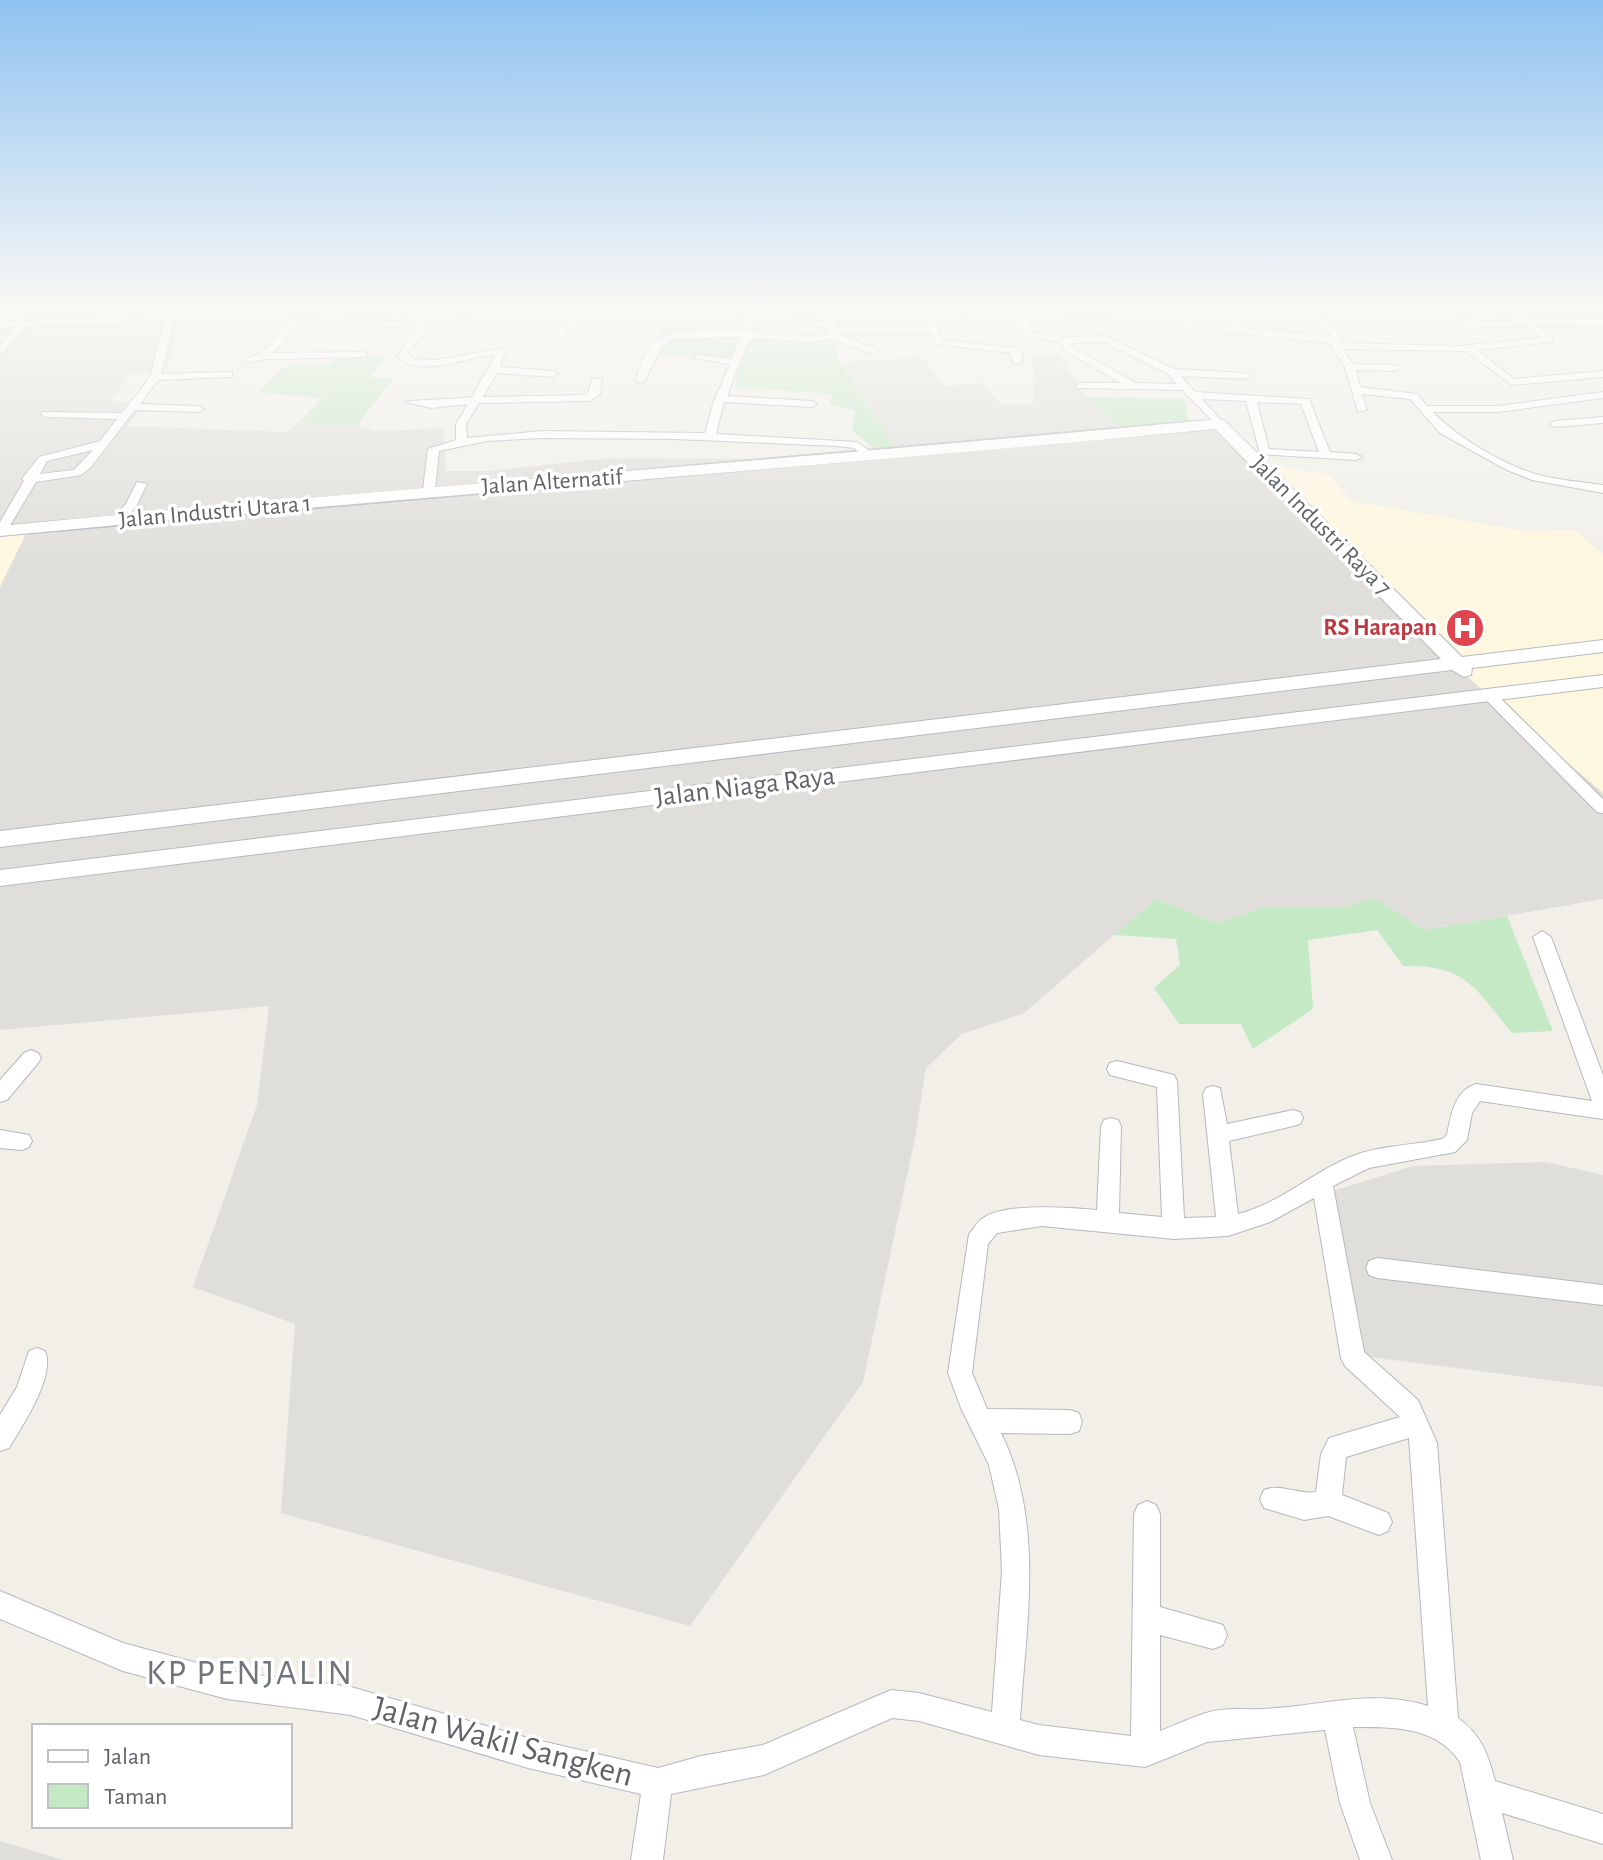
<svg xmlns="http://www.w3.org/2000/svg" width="1603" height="1860" font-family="'Alegreya Sans',sans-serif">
<rect width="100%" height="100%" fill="#f1efe8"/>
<path fill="#fef7e0" d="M1254,463L1328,474L1352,501L1530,532L1573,530L1603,554V793L1424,640Z
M30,525L0,587V528Z"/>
<path fill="#e0deda" d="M134,307H183L166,373L129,374L111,401L145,402L127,426L287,432L299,422L357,425L375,431L444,428L446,471H488L611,458L777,459L893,447L843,362L922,357L944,386L983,383L1001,405L1033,403V356L1059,354L1087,397L1118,427L1189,421L1228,436L1424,640L1603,793V899L1425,930L1374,898L1344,908H1262L1217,923L1156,899L1024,1013L962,1034L926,1068L915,1138L863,1382L690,1626L281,1513L295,1324L193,1287L257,1105L269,1006L0,1030V587L30,526L0,528V321L128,319Z
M1546,1162L1603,1175V1387L1354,1355L1314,1197L1413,1166Z
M0,1841L64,1860H0Z"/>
<path fill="#c5e8c5" d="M660,328H736V337L834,339L838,357L894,447L874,449L852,430L855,410L829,404L833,394L736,387L738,361L655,354Z
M386,357L369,378L393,379L357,425L299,422L323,398L258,392L287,365H327L338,358Z
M1087,397L1184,399L1189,421L1118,427Z
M1374,898L1425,930L1507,916L1553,1031L1512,1033C1475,988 1466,964 1403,966L1377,930L1308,940L1313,1009L1253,1049L1241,1024H1179L1154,988L1180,965L1176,939L1114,935L1156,899L1217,923L1262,908H1344Z"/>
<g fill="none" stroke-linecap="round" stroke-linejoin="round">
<g stroke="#b5b8bc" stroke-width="2">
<path id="street" d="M172,307L177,310L176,315L207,313L311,319L324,315L333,307H343L333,317L427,324L429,326L408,353L414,359L436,360L500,349L505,352L500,367L553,371L558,374L553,377L497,373L483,397L587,395L593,378L602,380L600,394L590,401L479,403L466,424L467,438L542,431L705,433L714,401L730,364L693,358L698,355L732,359L738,342L744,337L673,339L661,347L644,382H636C637,371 647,347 658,339C685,321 775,334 809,336H822L829,332L828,328L752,319V325L747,328L742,325V312L711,307H747L752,314L827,322L823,307H833L837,327H927L936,307H946L937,327L943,340L1015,348L1022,353L1023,362L1014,364L1009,353L936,344L932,333L838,334L876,349L877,351L872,354L831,339L809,342L756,338L747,344L727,396L812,401L817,404L812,407L724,402L716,434L857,442L874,454V458H866L854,448L836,446L675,439L542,438L487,441L439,451L435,490L429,494L423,490L428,449L456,440V424L468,404L431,408L405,402C408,400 461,399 472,397L495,355C463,356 425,379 397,357L417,328L323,322L300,324L273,353L363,352L367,353V357L265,359L246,363V359L260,354L290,324L207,319L174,320L161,374L228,372L232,373V377L158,380L140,404L199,406L204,409L199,412L135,410L91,467L81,475L36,482L6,532L0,536V522L24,481L22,479L39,457L100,441L117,419L46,417L41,414L42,412L122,413L150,377L165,321L26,327L0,356V346L15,327L0,328V322L166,315ZM93,450L74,470L40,474L47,461Z
M579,307H589L562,338H556V334Z
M1018,307H1028L1031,332L1065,337L1106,336L1174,369L1245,373L1250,376L1245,379L1181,376L1195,392L1309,399L1330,452L1356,454L1362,457L1356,460L1260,454L1246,401L1202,399L1224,424L1219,427L1182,390L1077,388L1076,386L1081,383H1121L1064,350L1061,342L1023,336L1020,323L966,321L961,318L966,315L1019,317ZM1104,342L1168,374L1177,384L1136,383L1072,347L1071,343ZM1257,402L1301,404L1319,452L1269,449Z
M1113,307H1123V324H1073L1068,321L1073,318L1115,319Z
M1177,307H1187L1191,323L1232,327L1224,307H1234L1242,328L1332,336L1304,307H1314L1343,337L1338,341L1339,343L1458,346L1541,338L1525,325L1469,328L1456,319L1461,316L1471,322L1518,320L1504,307H1515L1529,319L1603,320V326L1536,325L1552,338V342L1477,350L1514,379L1603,371V377L1512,385L1466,351L1343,349L1353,364L1396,365L1401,368L1396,371L1356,370L1360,387L1417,394L1427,406H1498L1603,392V398L1498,412H1433C1455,436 1503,464 1535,474C1556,480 1581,482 1603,485V493L1532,480L1507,470L1440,433L1410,399L1362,394L1367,410L1358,412L1345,367L1329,343L1187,328L1182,325Z
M406,309L463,313L468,316L463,319L403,314V310Z
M1603,417V423L1555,427L1550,424L1555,421Z
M137,482L147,484L137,505L120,524H112L110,521L126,504Z
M1490,692L1495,693L1603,799V813L1597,812L1485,699L1483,696Z
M1542,931L1551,937L1603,1075V1119L1480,1101L1472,1113L1467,1140L1455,1152L1369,1168L1333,1186L1364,1352L1418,1400L1437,1443L1458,1718C1481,1735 1488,1753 1495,1781L1603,1814V1844L1502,1813L1513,1860H1481L1460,1762C1436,1726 1393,1727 1353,1727L1370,1803L1392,1860H1360L1340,1803L1325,1730L1207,1742L1145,1767L1039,1755L919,1721L892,1718L764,1775L671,1794L663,1860H631L641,1794L528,1768L351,1715L227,1699L123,1671L0,1619V1591L123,1643L227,1671L351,1687L528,1738L658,1768L701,1756L763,1745L891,1690L919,1693L992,1712L1002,1571L999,1509L989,1465L961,1408L948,1373L969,1234C973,1230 977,1222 982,1219C1003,1202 1070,1208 1097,1210L1101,1126L1104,1120L1111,1118L1118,1120L1121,1126L1119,1213L1162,1217L1157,1087L1110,1075L1107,1069L1110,1063L1117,1061L1174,1075L1177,1081L1184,1218L1216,1217L1203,1094L1206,1088L1213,1086L1220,1088L1227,1124L1293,1110L1300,1112L1303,1118L1300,1124L1293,1126L1229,1141L1238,1214C1279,1204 1311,1173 1350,1157C1379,1145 1411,1146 1442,1139L1447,1135C1451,1115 1454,1091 1476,1084L1592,1101L1533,937ZM1314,1198L1341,1358L1345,1366L1400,1417L1329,1438L1321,1454L1316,1492C1298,1495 1281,1483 1264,1490L1260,1499L1264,1508L1304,1520L1328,1516L1379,1535L1388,1531L1392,1522L1388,1513L1342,1495L1346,1457L1409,1438L1428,1706C1372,1688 1318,1707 1262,1709C1243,1710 1225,1707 1206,1713C1190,1718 1175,1725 1160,1731V1635L1213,1649L1223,1645L1227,1635L1223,1625L1160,1607V1514L1156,1505L1147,1501L1138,1505L1134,1514L1131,1736L1039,1725L1020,1720C1026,1625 1045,1522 1001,1433L1070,1434L1079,1431L1082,1422L1079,1413L1070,1410L987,1409L985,1404L972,1373L988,1244L997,1233L1042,1226L1174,1239L1228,1236L1270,1222Z
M31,1050L38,1053L41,1058L38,1063L7,1100L0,1102V1080L24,1053Z
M0,1130L29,1135L32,1141L29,1147L22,1150L0,1148Z
M1377,1258L1603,1285V1305L1377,1278L1369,1275L1366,1268L1369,1261Z
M37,1348L45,1351C56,1376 22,1426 9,1448L0,1451V1415L17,1387L29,1351Z"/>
</g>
<g stroke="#b6babf" stroke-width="2">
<path id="secondary" d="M1219,419L1225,421L1462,657L1603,640V652L1472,668L1471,675L1464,677L1452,670L0,847V831L1441,659L1215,429C810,468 405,497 0,536V526C406,487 813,458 1219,419Z
M1603,675V687L0,886V870Z"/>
</g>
<use href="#street" fill="#fff" fill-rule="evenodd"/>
<use href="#secondary" fill="#fff" fill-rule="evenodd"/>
</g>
<linearGradient id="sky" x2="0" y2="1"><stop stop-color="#8fc3f1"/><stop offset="0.54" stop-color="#f9f8f5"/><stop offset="1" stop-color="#f9f8f5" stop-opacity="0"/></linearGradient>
<rect width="1603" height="567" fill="url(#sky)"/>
<defs>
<g id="hospital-disc" transform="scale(2)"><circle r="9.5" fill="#e0444e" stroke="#fff"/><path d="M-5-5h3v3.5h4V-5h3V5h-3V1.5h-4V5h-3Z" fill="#fff"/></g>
</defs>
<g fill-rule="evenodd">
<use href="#hospital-disc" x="1465" y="628"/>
</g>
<g text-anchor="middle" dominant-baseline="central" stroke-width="7" stroke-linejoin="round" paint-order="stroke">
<g font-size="24" fill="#5f6368" stroke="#fff">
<text transform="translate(552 482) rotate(-4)">Jalan Alternatif</text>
<text transform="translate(215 512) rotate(-5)">Jalan Industri Utara 1</text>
<text transform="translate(1321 526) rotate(45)">Jalan Industri Raya 7</text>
</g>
<g font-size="24" font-weight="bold" fill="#be3a42" stroke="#fff" text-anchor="end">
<text x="1437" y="628">RS Harapan</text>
</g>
<g font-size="28" fill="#5f6368" stroke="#fff">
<text transform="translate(745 787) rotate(-7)">Jalan Niaga Raya</text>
</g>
<g font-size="34" fill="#5f6368" stroke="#fff">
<text transform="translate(503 1742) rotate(15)">Jalan Wakil Sangken</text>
</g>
<g font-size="36" letter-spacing="2" fill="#70757a" stroke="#fff">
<text x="250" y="1673">KP PENJALIN</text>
</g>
</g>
<rect x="32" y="1724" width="260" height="104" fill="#ffffff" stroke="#bfc1c3" stroke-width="2"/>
<rect x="48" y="1750" width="40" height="12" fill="#ffffff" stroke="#bfc1c3" stroke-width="2"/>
<text x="104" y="1764" font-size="24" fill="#5f6368">Jalan</text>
<rect x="48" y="1784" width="40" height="24" fill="#c5e8c5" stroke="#bfc1c3" stroke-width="2"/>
<text x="104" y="1804" font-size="24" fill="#5f6368">Taman</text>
</svg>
